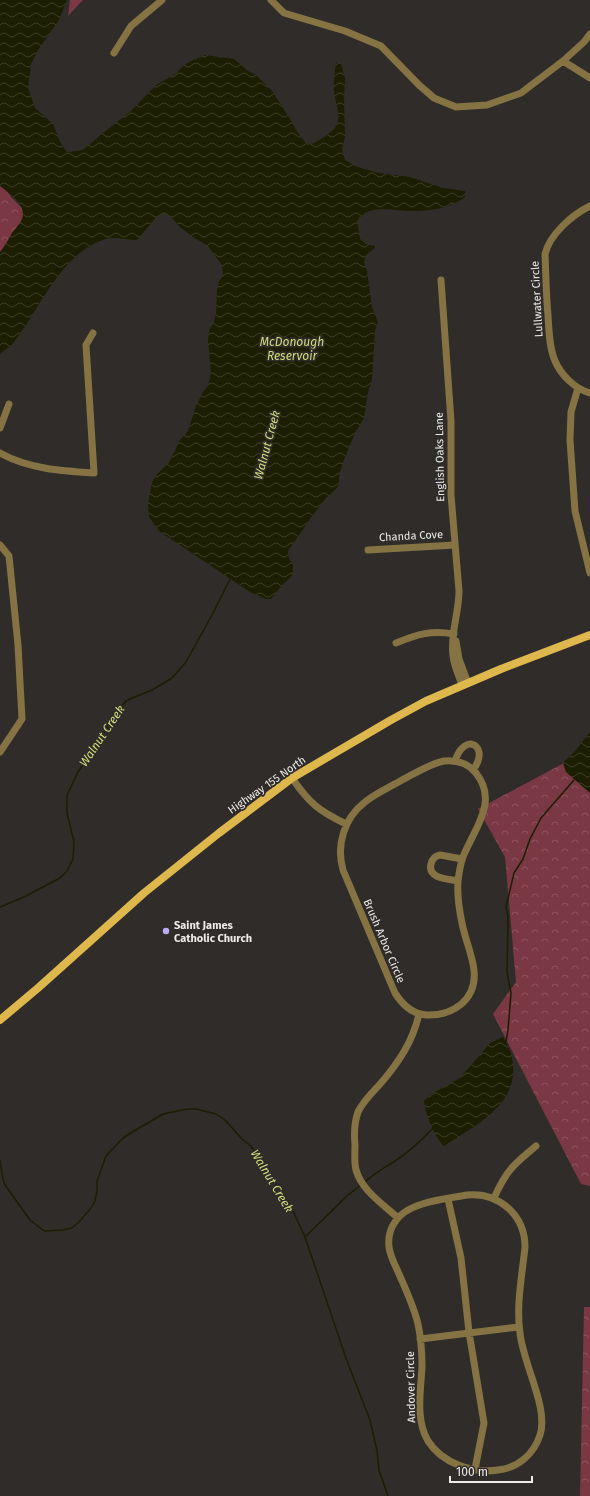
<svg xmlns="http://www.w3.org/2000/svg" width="590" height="1496" font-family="'Fira Sans',sans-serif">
<defs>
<pattern id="forest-crowns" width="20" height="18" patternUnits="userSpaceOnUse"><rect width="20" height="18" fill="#7a3744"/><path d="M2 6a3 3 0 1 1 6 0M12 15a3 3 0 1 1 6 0" fill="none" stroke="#8d545f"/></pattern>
<pattern id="water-waves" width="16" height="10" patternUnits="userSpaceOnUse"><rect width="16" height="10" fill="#1b1e00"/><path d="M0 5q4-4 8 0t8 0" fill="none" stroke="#3c3f25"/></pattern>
</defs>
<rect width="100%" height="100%" fill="#2f2c2a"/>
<path fill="url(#forest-crowns)" d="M70,0H83L68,16Z
M0,182L12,198L32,218L0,261Z
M590,749V1186L581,1184L493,1014L516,982L505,857L478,809Z
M584,1307H590V1496H580Z"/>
<path fill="url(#water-waves)" d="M0,0H67L59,20L38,50L31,64L28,88L35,108L53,124L60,142L67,152L78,151L84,149L108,129L131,111L156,85L177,73L180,69L187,63L205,55L234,59L248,71L256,75L272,91L290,119L296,130L307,145C313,144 316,142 321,139C347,124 337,115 334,91C333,82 335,72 336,63L341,64L345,78L344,97L345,137L342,149L345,160L355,166L378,173L410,177L443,188L465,191V197C451,208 432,211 415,211C397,212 368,202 357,221L360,239L366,244L375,246V248L366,255L364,262L367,271L372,307L378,322L375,330L372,379L368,392L364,418L355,433L343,462L339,476V484L337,488L326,498L310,519L288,551L289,559L293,565V573L290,578L283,584L271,599H266L250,592L159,531L149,517L148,504L152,482L158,473L169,463L180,440L188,431L196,406L203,392L208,386L211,374L208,341L209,331L214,322L216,313L217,290L219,281L223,276L222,265L208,246L193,237L180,227L169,215L165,214L158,215L137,240C127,240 115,236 106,239C61,252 40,309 14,342C10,347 4,350 0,354V252C5,246 8,240 12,233C15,229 19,225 21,221C29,205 10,194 0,186Z
M590,732V793L566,772L563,763L576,750Z
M503,1037C506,1042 509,1048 511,1054C524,1103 477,1124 444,1146C435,1138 425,1113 424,1101L430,1095L460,1078L490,1043Z"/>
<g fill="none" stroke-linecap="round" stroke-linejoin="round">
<path stroke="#1b1e00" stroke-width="1.5" d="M0,907L24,897L60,878L67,871L73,859L74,842L67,813V795L78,772L103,735L109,722L126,701L132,698L152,690L172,678L186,662L212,615L231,577
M506,1042L508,1030L511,993L507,972L508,916L506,907L514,873L523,859L530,839L541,818L574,780
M0,1160L3,1179L5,1185L30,1220L44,1231L63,1230L72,1228L79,1222L91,1208L95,1201L97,1191V1181L106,1156L123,1138L134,1131L163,1114L187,1109H196L216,1114L225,1120L242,1139L251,1146L269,1172L294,1213L305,1237L347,1361L370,1420L377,1451L379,1470L388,1496
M364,1183C373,1174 384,1168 395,1161C409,1152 422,1140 433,1128
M305,1237L348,1195L361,1185"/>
<path stroke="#857343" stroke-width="7" d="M271,0L284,13L345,31L381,46L419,85L434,98L456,107L487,105L521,93L563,61L584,42L590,34
M114,53L131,26L162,0
M563,61L590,78
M590,206C572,215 550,234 545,254C546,275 546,295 548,315C549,330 549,347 555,361C561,375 575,389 590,393
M441,280L451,421V495L459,591C459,613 450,634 453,656C454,666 459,676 462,685
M578,388L571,412L570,440L575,511L590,573
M0,428L9,404
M0,453C29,469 62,471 94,473L86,345L93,333
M0,545L9,556L18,645L22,719L0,752
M368,550L455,545
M456,641L459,659L468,683
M396,643C418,634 431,630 454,634
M444,761C456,760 468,763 476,773C499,802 474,829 463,857C460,865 459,873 458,881C457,895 459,909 462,923C465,939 472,954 474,970C477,1000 453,1016 426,1015C412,1014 402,1004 395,993L343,870C336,845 344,818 365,802C376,793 390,787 402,780C416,773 429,764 444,761Z
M455,761C465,730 491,747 473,770
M292,778C309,803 319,811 346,824
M458,881C449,879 427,879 431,864C432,859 435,856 440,855L462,859
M467,1195C499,1192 525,1215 525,1247C522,1276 516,1305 520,1333C523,1364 549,1408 540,1435C534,1454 518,1468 498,1470C473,1474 442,1463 428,1441C415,1419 421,1390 422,1366C422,1352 421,1338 418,1324C414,1307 406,1290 399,1274C395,1265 390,1256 389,1247C388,1238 390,1229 395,1222C407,1202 445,1199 467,1195Z
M494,1198C506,1171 513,1165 536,1146
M448,1199L461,1258L469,1332L484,1423L475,1469
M398,1218C383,1204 362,1191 356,1170C354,1162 355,1153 355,1145C354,1134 354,1123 358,1112C363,1101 373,1092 381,1083C399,1062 413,1041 419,1014
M420,1339L519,1327"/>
<path stroke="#dfb84d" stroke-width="8" d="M0,1020L38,988L144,893L219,833L292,778L391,720L426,701L501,669L590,635"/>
</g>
<circle fill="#b8abf7" stroke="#2f2c2a" stroke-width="1.5" cx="166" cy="931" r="4"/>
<g text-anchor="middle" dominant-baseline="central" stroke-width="3.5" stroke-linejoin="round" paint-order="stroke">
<g font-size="11" fill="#edebea" stroke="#2f2c2a">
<text transform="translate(537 299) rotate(-93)">Lullwater Circle</text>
<text transform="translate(440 457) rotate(-91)">English Oaks Lane</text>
<text transform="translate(411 536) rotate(-3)">Chanda Cove</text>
<text transform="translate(267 785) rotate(-35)">Highway 155 North</text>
<text transform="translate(384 941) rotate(67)">Brush Arbor Circle</text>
<text transform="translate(411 1387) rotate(-91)">Andover Circle</text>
</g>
<g font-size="11" font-weight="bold" fill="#edebea" stroke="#2f2c2a" text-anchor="start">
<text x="174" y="925">Saint James<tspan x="174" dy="13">Catholic Church</tspan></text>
</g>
<g font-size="12" font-style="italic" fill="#d0dd7a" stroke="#2f2c2a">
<text x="292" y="342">McDonough<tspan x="292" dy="14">Reservoir</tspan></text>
<text transform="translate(267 445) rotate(-75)">Walnut Creek</text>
<text transform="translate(102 736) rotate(-56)">Walnut Creek</text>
<text transform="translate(272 1181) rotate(59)">Walnut Creek</text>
</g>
</g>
<path d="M450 1476v6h82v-6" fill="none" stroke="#edebea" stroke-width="2"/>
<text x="456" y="1476" font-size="12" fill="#edebea" stroke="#2f2c2a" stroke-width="3" paint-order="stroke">100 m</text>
</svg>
